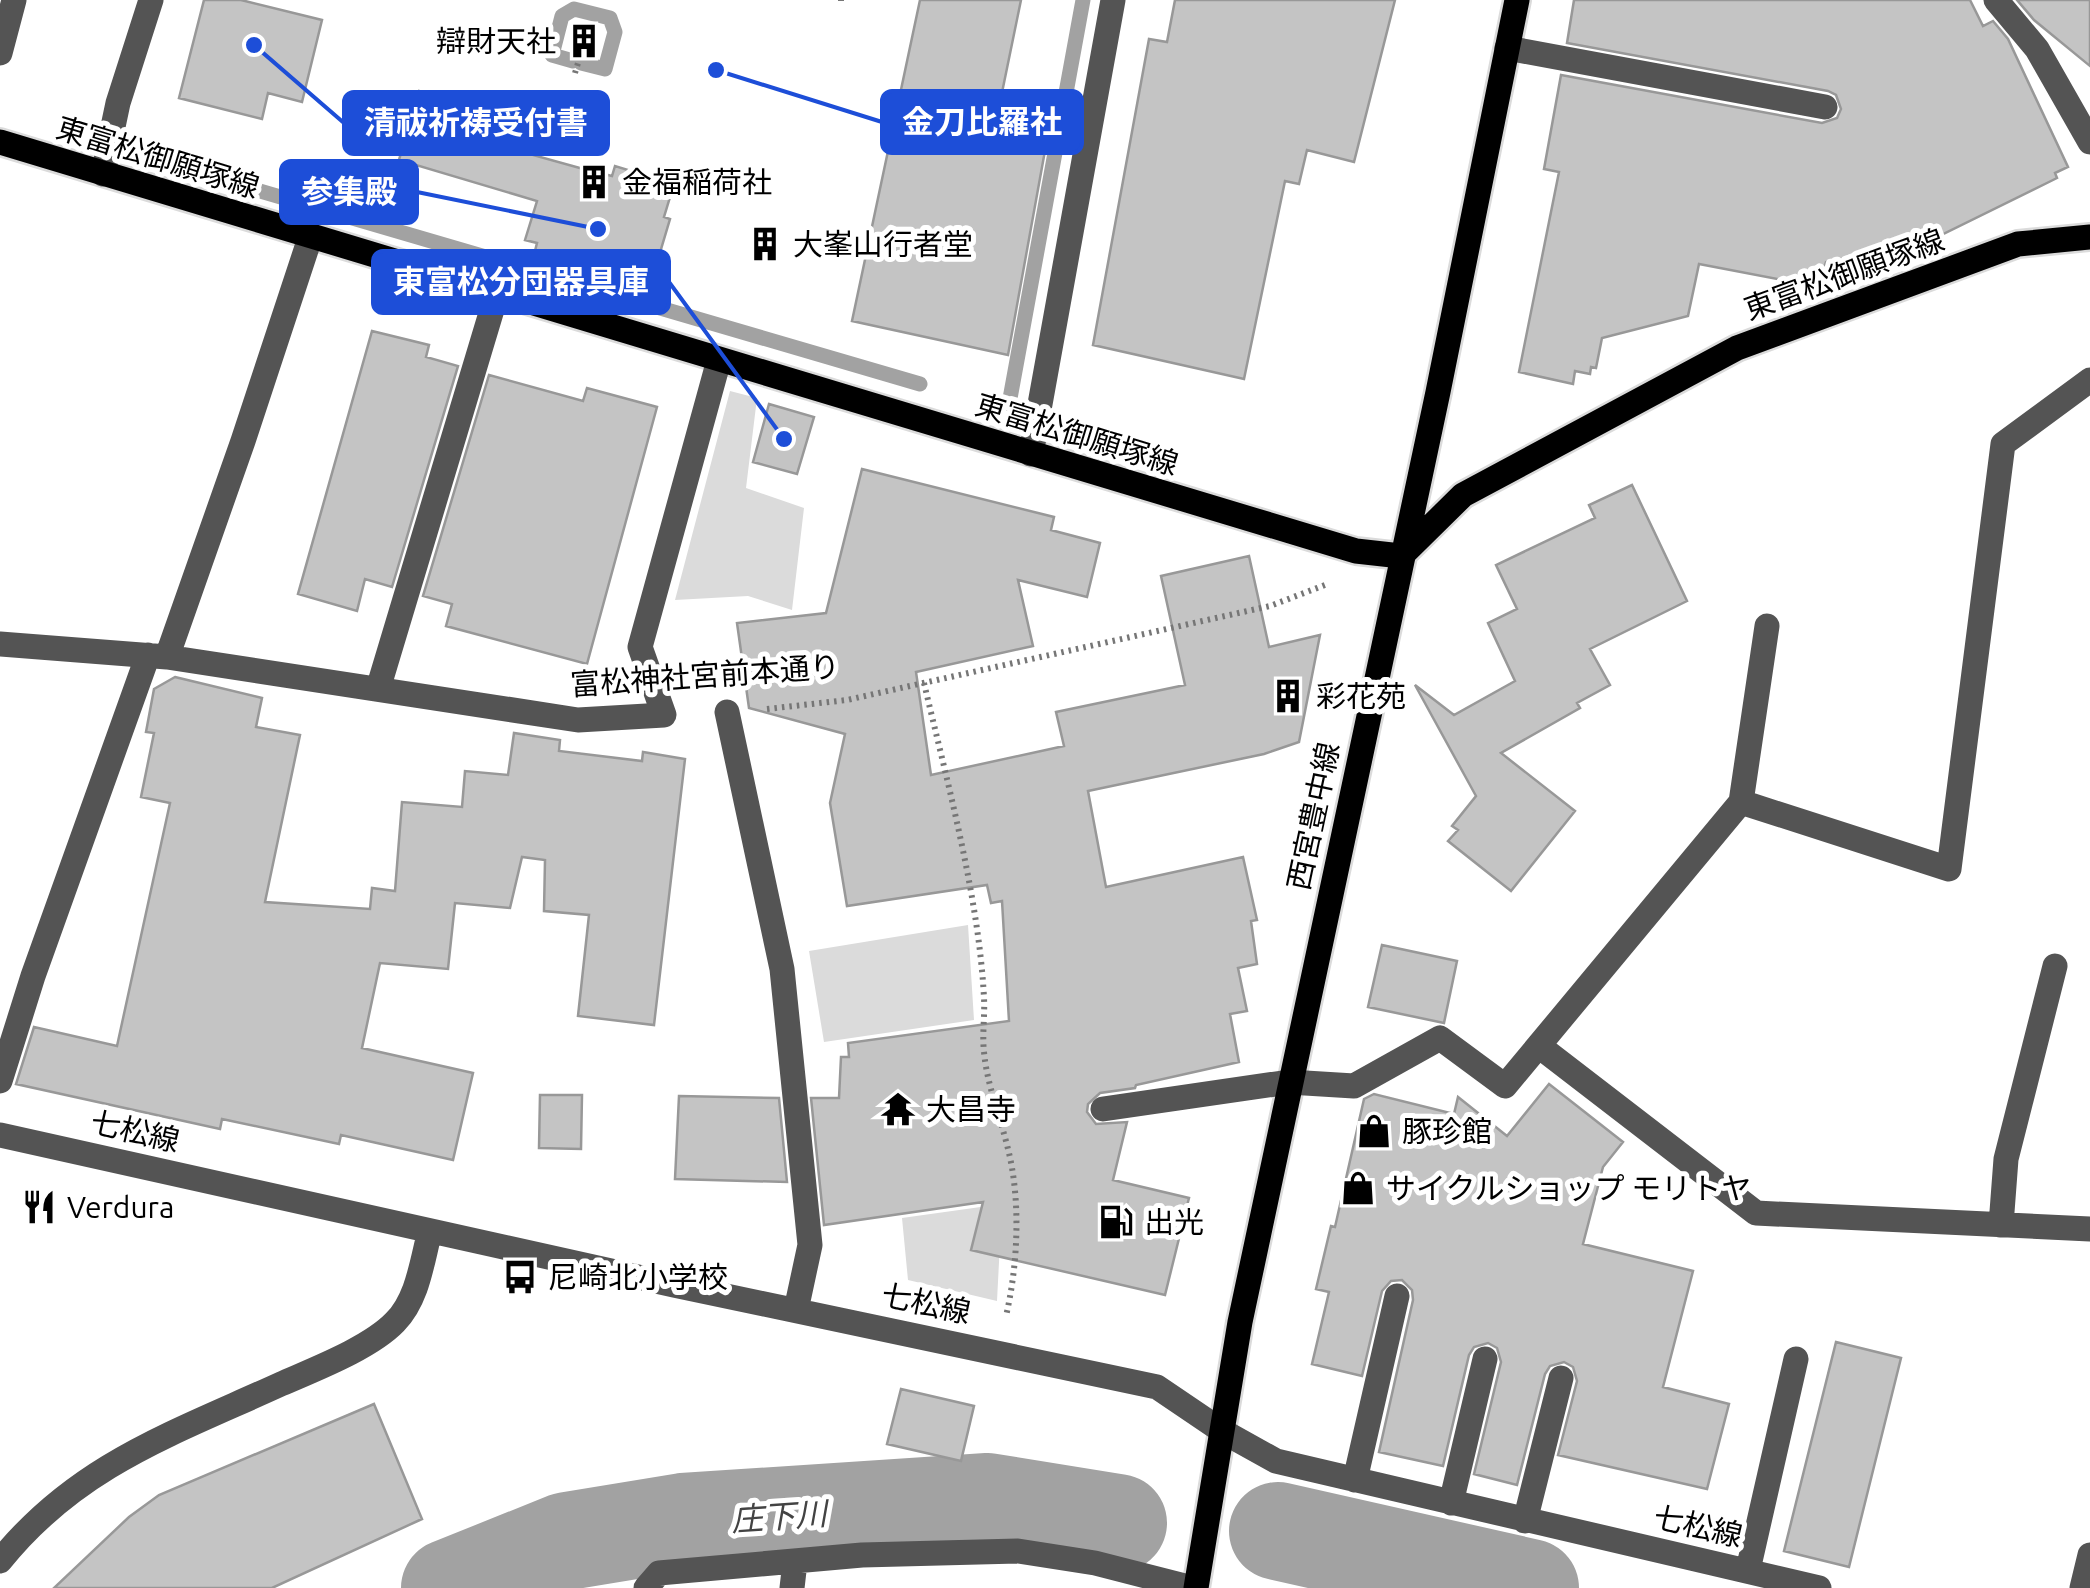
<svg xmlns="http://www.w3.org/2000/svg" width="2090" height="1588" font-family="Ubuntu,'Noto Sans JP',sans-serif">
<rect width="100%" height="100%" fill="#fff"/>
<path fill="#dbdbdb" d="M730,391L757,398L746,488L804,508L792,610L748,596L675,600Z
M968,925L974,1020L824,1042L809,951Z
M1002,1204L997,1301L908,1280L902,1218Z"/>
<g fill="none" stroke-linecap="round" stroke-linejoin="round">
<path stroke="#a2a2a2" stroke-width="15" d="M573,61L552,55L562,16L574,9L610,18L615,32L605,69L581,63
M130,153L920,384
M1009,404L1083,0"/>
<path stroke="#a2a2a2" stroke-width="98" d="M1278,1531L1530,1588
M450,1588L567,1541L683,1522L988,1502L1118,1523"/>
</g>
<path fill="#c4c4c4" stroke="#989898" stroke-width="2.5" d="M204,0H241L322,20L302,102L268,93L262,119L179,98Z
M920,0H1021L998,112L1050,123L1008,355L852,321Z
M1175,0H1395L1354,162L1307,150L1299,184L1285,181L1244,379L1093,345L1149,39L1167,42Z
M1574,0H1970L1983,26L1993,21L2008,39L2068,167L2055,173L2057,178L1933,239L1826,262L1824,268L1783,280L1699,264L1688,316L1602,338L1596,368L1591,367L1590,374L1575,371L1573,384L1519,372L1559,172L1544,169L1561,75L1822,123L1837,118L1841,109L1836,95L1828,91L1567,43Z
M2017,0H2090V66L2034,20Z
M419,91L488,111L479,140L587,170L612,176L615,166L674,184L664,217L670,219L656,266L646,262L639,286L534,255L537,243L525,240L537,201L399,160Z
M372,331L429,345L426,357L458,366L392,587L365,579L357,611L298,594Z
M489,375L583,401L587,388L657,407L587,664L446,626L452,604L423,596Z
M769,404L814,417L797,474L753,462Z
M862,469L1054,517L1051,530L1100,543L1087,597L1018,580L1033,646L916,672L931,775L1064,746L1056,712L1185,685L1161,576L1249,556L1269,647L1320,635L1299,742L1264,754L1088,791L1106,887L1243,857L1257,920L1251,921L1257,964L1238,968L1247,1011L1230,1014L1239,1062L1136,1085L1135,1088L1100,1093L1088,1104L1087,1112L1096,1124L1127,1122L1113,1180L1189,1198L1165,1295L971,1250L983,1202L824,1225L811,1098H839L841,1057H849L848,1043L1009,1021L1002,901L991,903L987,885L847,906L830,803L845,734L749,708L737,623L826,613Z
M1632,485L1687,601L1590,649L1610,685L1577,703L1580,708L1501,753L1575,811L1511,891L1448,841L1458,830L1452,826L1476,796L1415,685L1454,715L1515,681L1488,623L1517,609L1496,565L1595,518L1589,505Z
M175,677L262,698L256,727L300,735L265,902L370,909L372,888L395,891L402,802L462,807L465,771L508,775L514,733L560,740L559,751L642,761L643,752L685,759L654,1025L578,1016L589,915L544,911L545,860L522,857L510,908L455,903L448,969L380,963L362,1048L473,1073L453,1160L341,1135L339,1144L222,1119L220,1129L16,1084L34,1027L117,1046L170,803L141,797L154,733L146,732L154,689Z
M1382,945L1457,961L1444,1023L1368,1007Z
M1549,1084L1623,1142L1603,1167L1583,1244L1693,1271L1663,1387L1729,1404L1707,1489L1558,1455L1577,1381L1573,1367L1564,1362L1550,1366L1545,1374L1517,1485L1474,1474L1501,1362L1497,1348L1488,1343L1474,1347L1469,1355L1443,1466L1379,1452L1413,1300L1412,1290L1402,1280L1391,1281L1382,1291L1362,1376L1312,1364L1329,1292L1316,1289L1331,1226L1335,1227L1364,1099L1374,1094L1454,1114L1458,1097L1507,1136Z
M540,1095H582L581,1149L539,1148Z
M679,1096L779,1098L787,1182L675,1179Z
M1836,1342L1901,1358L1849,1567L1784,1551Z
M901,1389L974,1406L961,1461L887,1444Z
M374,1404L422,1519L272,1588H54L129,1517L159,1495Z"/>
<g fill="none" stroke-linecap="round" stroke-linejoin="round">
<g stroke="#dbdbdb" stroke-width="30">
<path id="major" d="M0,142L1356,551L1401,556L1463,495L1737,348L2018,244L2090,237
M1196,1588L1240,1322L1438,392L1517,0"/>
</g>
<path stroke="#767676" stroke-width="6" stroke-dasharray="2.5 5" stroke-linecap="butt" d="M841,1V0
M575,73L581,53
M322,200L330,172
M924,683C947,781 979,898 984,998C985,1016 982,1034 984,1052C987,1085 1000,1116 1008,1149C1021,1200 1018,1265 1006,1316
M767,709L847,700L1270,606L1325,585"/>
<path stroke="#545454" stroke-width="25" d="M1996,0L2037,49L2090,142
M1507,48L1825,107
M0,53L14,0
M103,174L118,103L151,0
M1031,454L1113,0
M0,644L167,657L578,720L664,715L640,647L719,360
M167,657L243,441L310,238
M378,689L497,293
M727,712L782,969L810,1245L796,1310
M1741,802L1949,869L2003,444L2090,380
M1539,1046L1756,1213L2090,1229
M0,1081L33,976L148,655
M1103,1109L1289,1082L1354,1086L1440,1038L1505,1086L1741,802L1767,626
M0,1135L674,1285L1157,1387L1222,1431L1276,1461L1819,1588
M2001,1225L2006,1159L2055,966
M1355,1480L1397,1296
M1451,1503L1485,1359
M1525,1521L1561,1378
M0,1561C77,1465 174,1433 281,1384C315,1369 370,1348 395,1322C418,1299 422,1261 430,1231
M1748,1570L1796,1359
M646,1588L659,1573L862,1555L1018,1551L1095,1563L1193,1588
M792,1588L795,1562
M2082,1588L2090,1555"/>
<use href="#major" stroke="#000" stroke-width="25"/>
</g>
<defs>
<g id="building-bare" transform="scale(2.7)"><path d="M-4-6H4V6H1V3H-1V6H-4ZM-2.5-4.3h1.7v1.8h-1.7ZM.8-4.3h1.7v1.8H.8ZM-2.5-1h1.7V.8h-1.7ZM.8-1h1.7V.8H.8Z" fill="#000" stroke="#fff" stroke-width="2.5" paint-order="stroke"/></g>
<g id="temple-bare" transform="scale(2.7)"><path d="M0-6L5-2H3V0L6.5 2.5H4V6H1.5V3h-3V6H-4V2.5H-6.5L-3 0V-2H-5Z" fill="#000" stroke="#fff" stroke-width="2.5" paint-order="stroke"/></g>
<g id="shop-bare" transform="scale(2.7)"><path d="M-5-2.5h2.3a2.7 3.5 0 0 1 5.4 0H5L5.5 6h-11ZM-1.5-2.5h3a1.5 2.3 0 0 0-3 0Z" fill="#000" stroke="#fff" stroke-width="2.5" paint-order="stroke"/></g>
<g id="restaurant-bare" transform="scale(2.7)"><path d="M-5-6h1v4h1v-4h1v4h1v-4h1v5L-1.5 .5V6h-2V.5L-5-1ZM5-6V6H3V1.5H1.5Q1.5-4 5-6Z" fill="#000" stroke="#fff" stroke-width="2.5" paint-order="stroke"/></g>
<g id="fuel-bare" transform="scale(2.7)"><path d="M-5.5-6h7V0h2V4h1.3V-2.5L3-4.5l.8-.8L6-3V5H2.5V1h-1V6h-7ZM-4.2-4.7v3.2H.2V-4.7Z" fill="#000" stroke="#fff" stroke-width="2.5" paint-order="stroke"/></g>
<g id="bus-bare" transform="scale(2.7)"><path d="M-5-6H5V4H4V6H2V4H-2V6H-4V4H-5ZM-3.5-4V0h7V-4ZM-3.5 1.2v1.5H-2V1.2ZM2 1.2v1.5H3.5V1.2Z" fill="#000" stroke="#fff" stroke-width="2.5" paint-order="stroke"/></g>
</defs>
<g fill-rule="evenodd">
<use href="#building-bare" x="584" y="41"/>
<use href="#building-bare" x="594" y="182"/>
<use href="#building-bare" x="765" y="244"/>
<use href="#building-bare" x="1288" y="696"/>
<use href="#temple-bare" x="898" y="1109"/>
<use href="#shop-bare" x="1374" y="1131"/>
<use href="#shop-bare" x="1358" y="1188"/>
<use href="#restaurant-bare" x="39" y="1207"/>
<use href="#fuel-bare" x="1116" y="1222"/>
<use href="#bus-bare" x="520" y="1277"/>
</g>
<g text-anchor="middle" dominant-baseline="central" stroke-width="10" stroke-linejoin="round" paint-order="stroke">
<g font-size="30" fill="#000" stroke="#fff" text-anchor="start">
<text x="556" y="41" text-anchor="end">辯財天社</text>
<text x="622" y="182">金福稲荷社</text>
<text x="793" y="244">大峯山行者堂</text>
<text x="1316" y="696">彩花苑</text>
<text x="926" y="1109">大昌寺</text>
<text x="1402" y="1131">豚珍館</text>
<text x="1386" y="1188">サイクルショップ モリトヤ</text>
<text x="67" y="1207">Verdura</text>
<text x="1144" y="1222">出光</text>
<text x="548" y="1277">尼崎北小学校</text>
</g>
<g font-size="30" fill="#000" stroke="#fff">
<text transform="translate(158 157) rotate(17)">東富松御願塚線</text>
<text transform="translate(1844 274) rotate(-20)">東富松御願塚線</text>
<text transform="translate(1077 434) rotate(17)">東富松御願塚線</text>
<text transform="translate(705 675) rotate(-4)">富松神社宮前本通り</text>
<text transform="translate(1313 816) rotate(-78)">西宮豊中線</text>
<text transform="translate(135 1131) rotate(13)">七松線</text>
<text transform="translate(926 1303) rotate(12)">七松線</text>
<text transform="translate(1698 1526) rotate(13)">七松線</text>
</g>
<g font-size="32" font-style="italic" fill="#434343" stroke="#fff">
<text transform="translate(779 1516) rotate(-4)">庄下川</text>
</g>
</g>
<path fill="none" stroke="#1d4ed8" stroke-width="4" d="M716 70L882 122M254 45L344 123M598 229L417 192M784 439L669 282"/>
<g fill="#1d4ed8" stroke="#fff" stroke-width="4">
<circle cx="716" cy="70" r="10"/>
<circle cx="254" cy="45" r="10"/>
<circle cx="598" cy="229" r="10"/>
<circle cx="784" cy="439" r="10"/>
</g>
<g fill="#1d4ed8" stroke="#1d4ed8" stroke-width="4">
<rect x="882" y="91" width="200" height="62" rx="10"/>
<rect x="344" y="92" width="264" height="62" rx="10"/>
<rect x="281" y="161" width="136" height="62" rx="10"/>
<rect x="373" y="251" width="296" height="62" rx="10"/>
</g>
<g font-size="32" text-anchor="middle" font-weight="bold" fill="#fff">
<text x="982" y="133">金刀比羅社</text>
<text x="476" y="134">清祓祈祷受付書</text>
<text x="349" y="203">参集殿</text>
<text x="521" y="293">東富松分団器具庫</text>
</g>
</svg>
